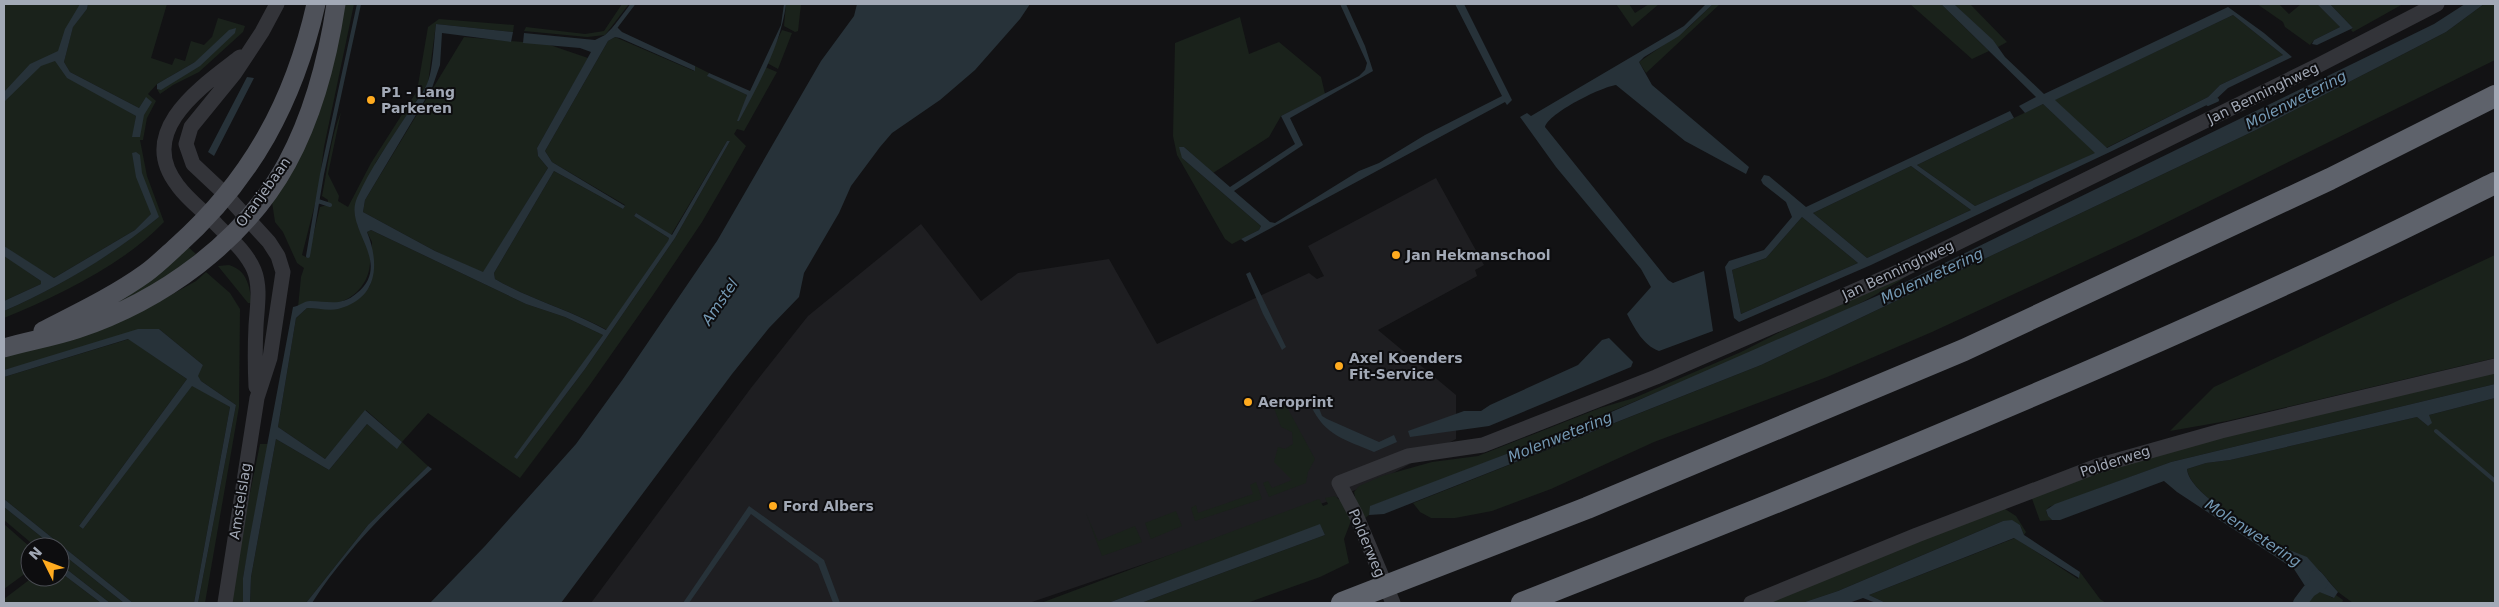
<svg xmlns="http://www.w3.org/2000/svg" width="2499" height="607" font-family="'DejaVu Sans',sans-serif">
<rect width="100%" height="100%" fill="#121214"/>
<path fill="#1e1e21" d="M1436,178L1484,265L1475,270L1477,276L1378,330L1456,395V439L1386,477L1332,500L1029,603H591L751,388L808,316L921,224L981,301L1018,273L1109,259L1157,344L1309,273L1317,279L1324,276L1308,246Z"/>
<path fill="#1a221b" d="M4,4H84L72,24L60,65L76,81L136,116L133,137L145,99L139,108L70,72L64,62L73,26L87,9L88,4H167L151,58L172,65L175,58L185,61L191,41L204,45L212,37L218,18L245,26L243,32L199,72L173,85L160,94L157,89L180,76L195,62L157,84L148,94L156,101L147,118L143,140H140L147,176L164,222C123,265 58,296 4,318V311C60,287 111,255 159,217L151,214L135,230L54,278L4,247Z
M342,4H354L324,147L318,192L302,255L308,258L320,207L327,205L328,200L322,196C328,167 330,140 341,112L328,174L339,196L338,201L348,207L371,163L417,91L428,27L439,19L514,25L513,32L436,24L428,83L376,162L357,224C361,234 370,246 370,256C372,281 355,301 331,304C315,305 314,298 298,307L301,277L304,268L297,263L283,232L275,222L272,202Z
M622,4H629L605,35L587,37L524,31L526,27L585,34L604,31Z
M786,4H801L798,31L795,32L784,26Z
M1616,4H1629L1635,13L1649,4H1659L1632,27Z
M1713,4H1720L1646,73L1639,62L1688,28Z
M1910,4H1941L1989,51L1972,59Z
M1954,4H1970L2007,42L1998,47Z
M2257,4H2279L2289,14L2301,4H2317L2340,27L2314,40L2310,45L2285,27L2283,22Z
M2330,4H2403L2353,32L2351,30L2353,28Z
M2484,4H2495V60L2137,237L1932,332L1827,377L1654,442L1551,489L1492,511L1455,518H1431L1420,512L1413,503L1761,365L2256,130L2446,32Z
M2233,15L2283,55L2220,85L2208,97L2106,148L2054,100Z
M1240,17L1249,54L1279,42L1321,77L1325,94L1281,116L1269,137L1213,173L1184,147L1182,158L1261,226L1259,230L1232,244L1225,239L1177,155L1173,136L1175,43Z
M782,30L792,33L778,69L767,63Z
M464,37L547,44L588,58L537,148L538,156L548,168L483,273L435,251L363,212L365,200Z
M615,37L694,71L695,66L709,73L708,76L747,95L739,121L765,67L777,72L744,131L737,129L734,134L746,146L702,222L653,295L589,386L520,478L428,413L402,442L428,466L368,525L306,603H250L251,577L276,439L329,470L367,424L397,448L402,442L366,410L325,459L278,427L296,318L307,308L337,309L370,286L372,242L367,232L371,230L526,304L565,317L603,335L517,459L585,369L675,238L730,141H727L671,235L636,213L634,216L669,238L668,242L607,330C570,310 531,300 495,279L494,273L554,171L623,209L625,205L552,162L545,151L608,41Z
M2043,104L2096,153L1975,206L1917,165Z
M1911,166L1971,210L1867,258L1813,213Z
M1802,217L1858,263L1741,314L1732,270L1766,258Z
M186,245L196,254C166,282 128,298 92,315Z
M4,255L41,281V284L4,301Z
M2495,255V358L2227,421L2170,431L2214,387Z
M229,265C248,271 249,286 252,303H248L218,266Z
M206,272L230,293L240,309L239,407L205,603H198L236,405L201,381L197,376L203,365L159,329L4,370V357L151,306L196,281Z
M1913,272C1852,313 1780,340 1712,369C1599,417 1486,464 1371,506L1369,515L1364,519L1356,502L1354,492L1359,486L1382,476L1432,462L1478,456L1600,408L1634,398L1741,352L1784,330Z
M129,339L187,379L79,526L83,529L192,385L230,407L194,603H133L4,499V377Z
M2495,371V384L2171,462L2049,507L2046,511L2048,516L2052,520L2040,521L2031,496L2166,448Z
M1281,396L1315,459L1308,472L1306,483L1269,497L1263,483L1268,481L1272,488L1292,480L1274,462L1278,447L1285,449L1293,444L1292,432L1281,427L1273,405Z
M2495,398V603H2353L2338,592L2320,571L2283,546L2266,541L2267,538C2247,524 2190,494 2187,469L2206,463L2230,460L2417,417L2428,426L2429,415Z
M260,444H268L243,578V603H232L240,542Z
M1256,482L1262,499L1195,521L1191,508L1196,505L1198,513L1253,494L1250,485Z
M1335,496L1341,501L1351,521L1344,539L1349,563L1320,577L1247,603H1141L1325,535L1320,525L1108,603H1041L1319,499L1323,506L1328,504L1325,498Z
M4,507L54,547H36L4,520Z
M2002,507L2016,516L2026,532L2024,535L2020,525L2003,521L1838,591L1802,603H1763Z
M1176,511L1182,526L1151,539L1145,523Z
M1086,513L1098,541L1135,526L1142,542L1102,556Z
M4,524L30,547V559L21,567L30,561V570L4,589Z
M2015,538L2078,579L2080,572L2100,599L2106,603H1886L1869,595Z
M60,552L124,603H110L60,564Z
M60,572L101,603H4V599L33,577H60Z
M2317,590L2333,598L2336,595L2343,600L2342,603H2305L2309,595Z"/>
<path fill="#273239" fill-rule="evenodd" d="M80,4H88L87,9L73,27L64,62L70,72L139,108L146,97L152,102L144,115L140,137H132L136,116L67,78L55,61L41,66L4,102V92L30,64L58,51L65,29Z
M784,4H786C781,45 758,85 739,121H737L747,95L707,76L709,73L750,91L781,25Z
M857,4H1030L1020,19L975,70L940,100L892,133L880,147L851,186L839,213L804,273L799,297L769,328L732,374L561,603H430L485,546L576,444L623,379L717,241L821,61L854,16Z
M1340,4H1346L1365,46L1373,71L1290,118L1303,145L1234,191L1270,222L1275,223L1359,171L1379,163L1425,135L1502,96L1455,4H1464L1512,100L1507,105L1505,102L1245,242L1241,239L1259,230L1261,226L1182,158L1179,147H1184L1230,187L1295,144L1281,116L1359,76L1365,70L1367,63Z
M1706,4H1713L1679,36L1644,57L1639,62L1652,85L1749,167L1746,174L1685,141L1616,85C1601,87 1549,113 1545,127L1668,280L1673,283L1704,271L1713,331L1659,351C1643,345 1635,329 1627,314L1651,287L1641,269L1556,167L1520,117L1527,113L1531,116L1684,26Z
M1941,4H1954L1993,40L2005,57L2044,94L2228,7L2264,33L2292,57L2228,88L2213,102L2112,151L1871,265L1739,322L1734,318L1725,267L1729,261L1764,250L1792,217L1786,202L1763,184L1761,180L1764,175L1769,176L1806,207L2010,111L2014,118L1917,165L1975,206L2095,153L2043,104L2025,113L2019,106L2036,97ZM2233,15L2283,55L2220,85L2208,97L2107,148L2055,100ZM1911,166L1971,210L1867,258L1813,213ZM1802,217L1858,263L1741,314L1732,270L1766,258Z
M2317,4H2330L2353,28L2317,45L2312,44L2314,40L2340,27Z
M2465,4H2484L2446,32L2256,130L1761,365L1384,514L1369,515L1370,506L1577,427L1879,295L2434,24Z
M436,24L513,32L511,42L442,33L440,65L432,88L365,200L363,212L435,251L483,272L548,168L538,156L537,148L591,52L580,48L523,43L524,33L595,40L605,35L615,25L622,32L695,66V71L620,38L615,37L608,41L545,151L552,162L625,206L623,209L554,171L494,273L495,279C531,300 570,310 606,330L668,241L669,238L634,216L636,213L672,235L727,141H730L675,238L585,369L517,459L514,457L603,335L565,317L526,304L371,230L367,232C380,264 378,299 338,309C329,311 316,308 307,308L296,318L278,427L325,459L365,410L402,442L397,449L367,424L329,470L276,439L251,577L250,603H243V578L249,542L293,307C299,306 304,301 310,301C328,301 341,307 357,293C394,262 343,229 357,198C370,169 389,142 406,116C413,105 422,95 427,84C433,72 434,39 436,24Z
M236,28L235,33L200,66L161,90L157,89V84L195,62L229,30Z
M247,77L254,78L214,156L208,152Z
M136,152L140,155L142,173L159,217C112,255 60,287 4,311V301L41,284V281L4,256V246L54,278L135,230L151,214L136,177L132,153Z
M1250,272L1286,347L1282,350L1263,314L1246,274Z
M138,329H159L203,365L198,376L201,381L236,405L198,603H194L230,407L192,386L83,529L79,526L187,379L128,339L4,377V370Z
M1609,338L1633,362L1631,367L1489,426L1410,437L1408,431L1464,411H1481L1490,405L1578,365L1602,340Z
M2495,384V398L2429,415L2432,423L2428,426L2417,417L2230,460L2206,463L2187,469C2189,493 2248,525 2267,538L2266,541L2307,557L2338,592L2334,598L2305,586L2294,569L2177,492L2164,481L2060,520H2052L2048,516L2046,510L2055,504L2171,462Z
M1317,403L1322,416L1327,419L1379,442L1394,435L1397,442L1374,452C1346,440 1325,436 1311,406Z
M428,466L432,469C388,508 344,553 312,603H306L368,525Z
M4,499L133,603H124L60,552V547H54L4,507Z
M749,506L824,560L840,603H833L818,564L751,514L689,603H683Z
M2012,520L2020,525L2024,535L2080,572L2079,578L2014,538L1869,595L1886,603H1876L1863,598L1849,603H1802L1838,591L2003,521Z
M1320,524L1325,535L1141,603H1108Z
M60,564L110,603H101L60,572Z"/>
<g fill="none" stroke-linecap="round" stroke-linejoin="round">
<path stroke="#273239" stroke-width="4" d="M614,29L633,4
M2208,104L2217,100
M318,201L330,205
M308,256L322,174L359,4
M2436,431L2495,481"/>
<path stroke="#273239" stroke-width="14" d="M2300,603L2309,591L2321,583L2316,577"/>
<path stroke="#333439" stroke-width="15" d="M240,57C201,87 135,131 178,186C189,201 205,212 218,226C231,239 247,253 254,270C261,287 257,308 256,326C255,346 255,366 256,387
M225,603L257,398L270,358L283,272L278,256L269,242L226,195L193,164L186,144L191,127L235,73L262,32L277,4
M1393,603L1356,515L1339,483L1408,456L1483,445L1656,377L1898,272L2319,65L2437,4
M1751,603L1917,535L2097,466L2221,431L2495,366"/>
<path stroke="#4e5159" stroke-width="19" d="M43,331C78,313 114,296 146,273C157,265 167,255 177,246C252,179 294,101 316,4
M4,348C28,341 53,337 77,329C161,301 244,242 287,163C313,115 328,57 336,4"/>
<path stroke="#5e626b" stroke-width="22" d="M1342,603L1587,508L1964,350L2330,179L2495,96
M1522,603C1783,501 2044,395 2298,278C2365,248 2430,215 2495,183"/>
</g>
<g fill="#ffab1f" stroke="#0d0d0f" stroke-width="2">
<circle cx="371" cy="100" r="5"/>
<circle cx="1396" cy="255" r="5"/>
<circle cx="1339" cy="366" r="5"/>
<circle cx="1248" cy="402" r="5"/>
<circle cx="773" cy="506" r="5"/>
</g>
<g text-anchor="middle" dominant-baseline="central" stroke-width="4" stroke-linejoin="round" paint-order="stroke">
<g font-size="14" font-weight="bold" fill="#a2a9b6" stroke="#0d0d0f" text-anchor="start">
<text x="381" y="92">P1 - Lang<tspan x="381" dy="16">Parkeren</tspan></text>
<text x="1406" y="255">Jan Hekmanschool</text>
<text x="1349" y="358">Axel Koenders<tspan x="1349" dy="16">Fit-Service</tspan></text>
<text x="1258" y="402">Aeroprint</text>
<text x="783" y="506">Ford Albers</text>
</g>
<g font-size="14" fill="#a2a9b6" stroke="#0d0d0f">
<text transform="translate(2263 93) rotate(-26)">Jan Benninghweg</text>
<text transform="translate(263 192) rotate(-54)">Oranjebaan</text>
<text transform="translate(1898 270) rotate(-25)">Jan Benninghweg</text>
<text transform="translate(2115 461) rotate(-18)">Polderweg</text>
<text transform="translate(240 501) rotate(-81)">Amstelslag</text>
<text transform="translate(1367 543) rotate(67)">Polderweg</text>
</g>
<g font-size="15" font-style="italic" fill="#759ab5" stroke="#0d0d0f">
<text transform="translate(2296 100) rotate(-27)">Molenwetering</text>
<text transform="translate(1932 276) rotate(-25)">Molenwetering</text>
<text transform="translate(720 302) rotate(-56)">Amstel</text>
<text transform="translate(1560 437) rotate(-22)">Molenwetering</text>
<text transform="translate(2253 533) rotate(33)">Molenwetering</text>
</g>
</g>
<rect width="2499" height="607" fill="none" stroke="#a2a9b6" stroke-width="10"/>
<g transform="translate(45 562) rotate(312)"><circle r="24" fill="#0d0d0f" stroke="#494b52"/>
<path d="M0-4L9 19L0 12L-9 19Z" fill="#ffab1f"/>
<text y="-8" font-size="14" font-weight="bold" text-anchor="middle" fill="#a2a9b6">N</text>
</g>
</svg>
